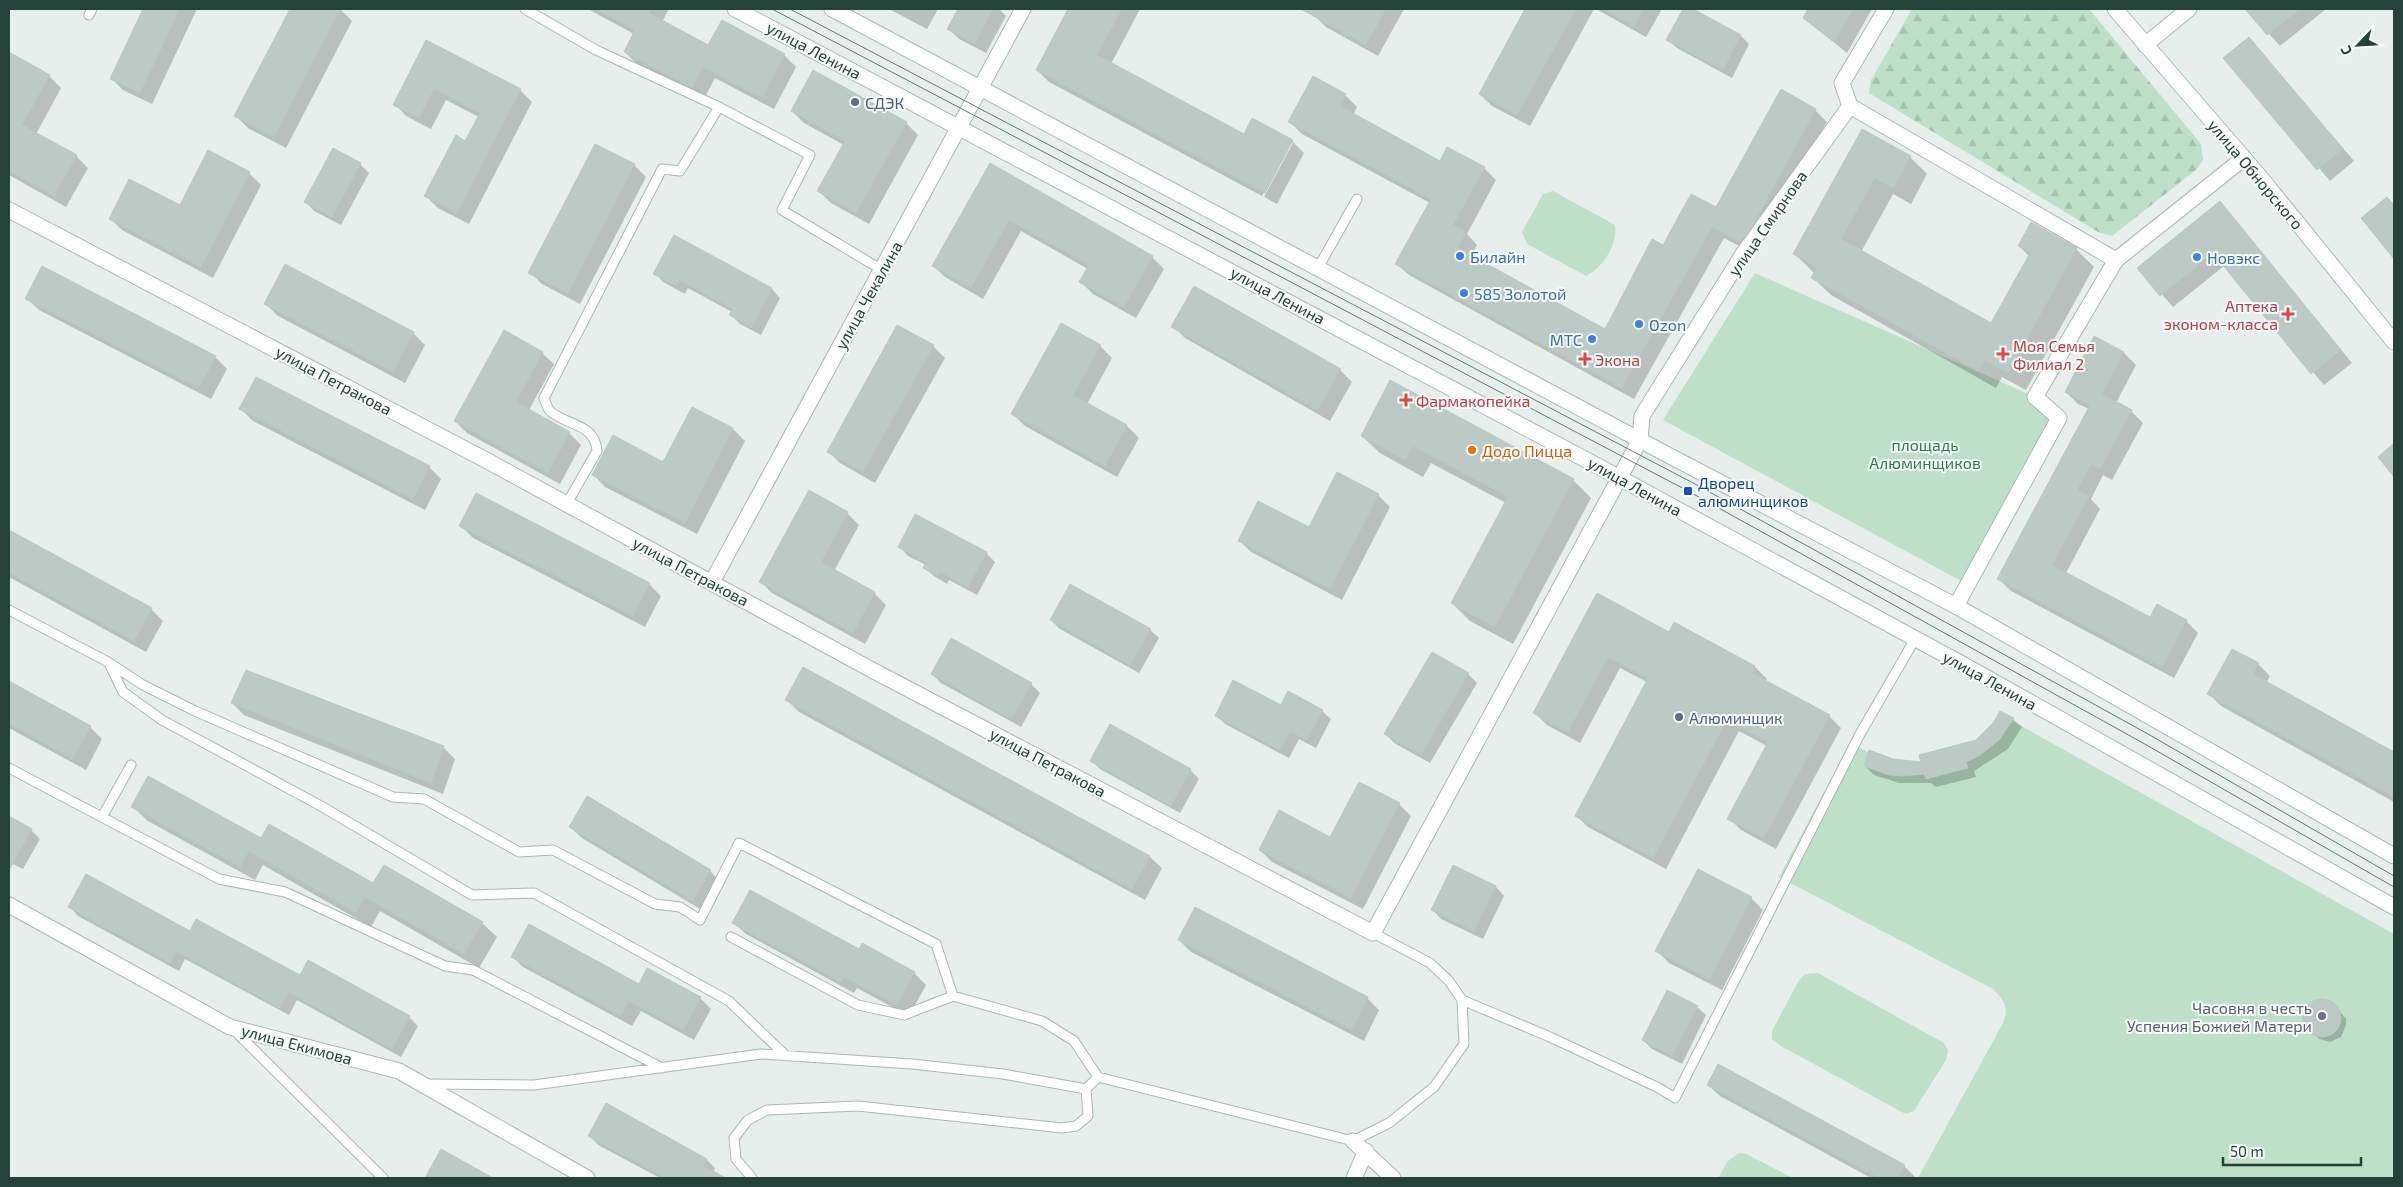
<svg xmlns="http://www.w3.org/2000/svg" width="2403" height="1187" font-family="'Exo 2',sans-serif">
<defs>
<pattern id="forest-firs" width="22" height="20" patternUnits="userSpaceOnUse" patternTransform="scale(1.25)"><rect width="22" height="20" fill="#bfe0c8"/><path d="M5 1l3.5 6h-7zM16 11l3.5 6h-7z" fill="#a4c1ad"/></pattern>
</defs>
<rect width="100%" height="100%" fill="#e6efeb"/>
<path fill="url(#forest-firs)" d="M1912,9H2089L2201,144L2203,160L2197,169L2112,236L2098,232L1869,93L1871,80Z"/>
<path fill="#bfe0c8" d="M1553,191L1615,225C1618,245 1603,267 1586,276L1527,244L1522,232L1543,194Z
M1755,273L2035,397L2059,418L1963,582L1663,420Z
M2007,718L2394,934V1175L2392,1178H1918L2003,1023C2009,1007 2005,1001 1993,989L1779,877L1850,743L1894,765L1963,757Z
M1818,973L1944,1043L1948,1050L1946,1060L1914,1111L1906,1114L1900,1111L1781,1046L1772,1039V1031L1799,980L1805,974Z
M1739,1153L1746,1154L1793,1178H1718L1728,1161Z"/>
<path fill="#0003" d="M144,9H197L152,104L123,90L111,78Z
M292,9H340L352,21L286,148L248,128L236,116Z
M588,9H669L662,22L709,47L784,55L796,67L774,109L715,78L704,99L637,64L625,52L634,34Z
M889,9H938L927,29Z
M959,9H999L1006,16L986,53L959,39L949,29Z
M1070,9H1140L1111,64L1244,135L1292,141L1304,153L1277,204L1264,197L1293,143H1290L1262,196L1049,82L1037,70Z
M1317,9H1404L1378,56L1326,27L1314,15Z
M1527,9H1594L1530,126L1492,106L1480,94Z
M1596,9H1662L1646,37Z
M1684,9H1691L1741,36L1749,44L1732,78L1677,48L1668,40Z
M1809,9H1872L1847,53L1804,18Z
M2247,9H2326L2280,46Z
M2249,38L2354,161L2330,181L2225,58Z
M426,42L520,90L532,102L469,224L438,208L426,196L466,142L479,117L446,100L431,129L406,116L395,104Z
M11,55L49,76L61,88L36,134L76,156L88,168L66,207L9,175V58Z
M1313,78L1345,95L1357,107L1353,115L1441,163L1484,168L1496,180L1467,234L1477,245L1471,257L1605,330L1664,247L1716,209L1815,110L1827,122L1762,240L1752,253L1724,238L1634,399L1409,275L1397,264L1430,203L1302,134L1290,122Z
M792,111L906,123L918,135L869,224L831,203L819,191L844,145L804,123Z
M1863,130L1910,157L1927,174L1911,204L1893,194L1861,252L1991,324L2029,256L2019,246L2032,223L2077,250L2094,267L2026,390L2002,377L1996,388L1831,295L1813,278L1815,274L1795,254Z
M360,164L369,173L341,225L314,211L306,202Z
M990,164L1152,257L1164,269L1136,318L1093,294L1081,282L1088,269L1021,231L983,299L945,277L933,265Z
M634,165L646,177L580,304L542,284L530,272Z
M249,173L261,185L213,278L122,230L110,218L180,207Z
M2387,198L2394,206V257L2362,219Z
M2220,203L2352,363L2324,385L2224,266L2173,307L2139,268Z
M674,237L772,289L780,298L761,335L740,324L731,315L732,312L688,288L685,294L663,282L655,273Z
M27,298L215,357L227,369L211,399L39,310Z
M266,304L413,333L425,345L405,383L278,316Z
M1173,326L1340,370L1352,382L1330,421L1185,338Z
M2095,338L2124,353L2136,365L2116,403L2131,411L2143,423L2112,480L2103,475L2091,499L2100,509L2066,573L2151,619L2186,621L2198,633L2174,678L2011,591L1999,579L2089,409L2078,404L2066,392Z
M933,346L945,358L875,483L840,463L828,451Z
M1100,346L1112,358L1087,404L1127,426L1139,438L1117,477L1025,426L1013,414Z
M542,353L554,364L529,410L569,433L581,445L560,484L467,433L455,421Z
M1390,382L1573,480L1591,498L1513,644L1470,621L1452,603L1506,503L1431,463L1423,477L1380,453L1362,436Z
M692,408L733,429L745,441L697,534L605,487L594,475L664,464Z
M241,409L429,467L441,479L425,510L253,421Z
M1378,495L1390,507L1342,600L1251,552L1239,540L1309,529Z
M847,513L859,525L834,571L874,593L886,605L865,644L772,593L760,581Z
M461,526L649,584L661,596L645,627L473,538Z
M9,531L151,609L163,621L146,652L9,577Z
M900,547L986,553L995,562L977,595L949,580L947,584L934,576L925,568L926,565L908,556Z
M1597,595L1669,634L1755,667L1767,679L1765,681L1829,716L1841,728L1776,849L1741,830L1729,818L1767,746L1739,731L1666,869L1588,827L1576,815L1647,682L1620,668L1580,743L1547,725L1535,713Z
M1051,620L1150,630L1159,638L1139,673L1060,629Z
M2258,664L2270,676L2266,683L2394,754V802L2221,706L2209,694Z
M804,669L1150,857L1162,868L1145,900L799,712L787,700Z
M932,674L1031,684L1040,693L1021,727L941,683Z
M1468,674L1477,683L1430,763L1394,743L1386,734Z
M9,682L90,727L102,739L86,770L9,728Z
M232,703L443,747L455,759L443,794L244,715Z
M1282,707L1322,711L1331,719L1316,748L1299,739L1289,758L1225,724L1216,715Z
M2013,719L2022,727L2008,749L1974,771L1976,777L1936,787L1931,783H1899L1874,775L1865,766L1893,760L1923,764L1977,741L1994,723Z
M1091,760L1190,770L1199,779L1180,813L1100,769Z
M1359,783L1399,804L1411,816L1363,909L1272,862L1260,850L1331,839Z
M588,798L710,871L722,883L705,912L582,838L570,827Z
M133,807L262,840L373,885L482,923L497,937L479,968L380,911L371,927L263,865L255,880L148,821Z
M9,817L31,830L40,839L23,869L9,862Z
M1454,866L1496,887L1504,896L1483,939L1441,919L1433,910Z
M1751,898L1763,910L1722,990L1669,963L1657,951Z
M70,907L190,933L300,977L409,1017L418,1026L401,1057L297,1000L289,1015L185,959L179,971L78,916Z
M734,923L860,951L914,973L926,985L909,1016L857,988L854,993L746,934Z
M1179,940L1367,998L1379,1010L1364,1041L1191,952Z
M512,956L700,998L711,1009L694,1040L641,1011L632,1026L523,967Z
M2327,1000L2338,1009L2346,1019V1025L2341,1037L2330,1042L2319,1039L2305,1024L2304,1019L2306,1008L2315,1001Z
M1697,1007L1706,1015L1682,1064L1652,1049L1643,1040Z
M1708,1085L1904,1166L1916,1178H1871L1720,1096Z
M590,1136L707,1160L715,1168L713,1173L724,1178H660L598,1145Z
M442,1151L490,1178H427Z"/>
<path fill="#bbcac4" stroke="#b8c9c2" d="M143,9H180L140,93L110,79Z
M290,9H340L274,137L234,116Z
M595,9H651L649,13L708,45L722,20L785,54L762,98L703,67L692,88L624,52L635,30Z
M958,9H993L975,44L947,29Z
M1068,9H1122L1097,55L1244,134L1252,118L1293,140L1265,193L1036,70Z
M1301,9H1386L1366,45Z
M1525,9H1576L1517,115L1479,94Z
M1604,9H1643L1634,26Z
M1683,9H1693L1741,35L1723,70L1666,40Z
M1808,9H1853L1834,42L1803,18Z
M2245,9H2300L2267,35Z
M2249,37L2343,149L2317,170L2223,58Z
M426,40L521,89L457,213L424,196L456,135L465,141L480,113L434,89L419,118L393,105Z
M9,52L50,75L22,125L77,155L54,196L9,171Z
M813,70L907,122L856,213L817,191L845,141L791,111Z
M1313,76L1346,94L1340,106L1440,161L1447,147L1485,167L1453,225L1466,232L1458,248L1605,329L1652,239L1663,245L1691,194L1716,207L1781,89L1816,109L1751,228L1740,242L1712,227L1622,388L1395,264L1431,199L1288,122Z
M1862,129L1911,156L1893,188L1875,178L1841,239L1991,323L2030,253L2018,246L2031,222L2077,248L2008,373L1985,360L1978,371L1811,278L1817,268L1793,254Z
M595,144L635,164L568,293L528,273Z
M333,148L361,163L332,217L304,202Z
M208,150L250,172L201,267L109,219L129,179L180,205Z
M990,163L1153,256L1124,307L1079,282L1089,265L1009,220L971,288L932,266Z
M2387,197L2394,205V259L2361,218Z
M2220,201L2341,350L2311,374L2213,253L2160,296L2137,268Z
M674,235L772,288L752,327L729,315L733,309L679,280L676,286L653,274Z
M285,264L414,332L393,372L264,304Z
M42,266L216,356L199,388L25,299Z
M1194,286L1341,369L1318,410L1171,327Z
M1061,323L1101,345L1073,395L1127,425L1105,466L1011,414Z
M897,325L934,345L863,472L827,452Z
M504,330L543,352L516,402L570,432L548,473L454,421Z
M2094,336L2124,352L2102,394L2132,410L2100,469L2091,464L2077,490L2089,496L2052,565L2150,617L2157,604L2187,620L2162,667L1997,579L2090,405L2065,392Z
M256,377L430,466L413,499L239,409Z
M1390,380L1574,479L1495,627L1451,603L1508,497L1413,446L1405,460L1361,436Z
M692,407L733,428L685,523L592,475L613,435L663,462Z
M2394,443V477L2378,457Z
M1337,472L1379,494L1330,589L1238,541L1258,501L1309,527Z
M809,490L848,512L821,562L875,592L853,633L759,582Z
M476,493L650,583L633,616L459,526Z
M915,514L987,552L968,587L940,572L938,576L923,568L926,562L898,547Z
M9,530L152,608L134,641L9,573Z
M1070,584L1151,629L1130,665L1050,620Z
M1597,593L1669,632L1674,622L1755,666L1752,673L1830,715L1764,838L1727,819L1768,742L1727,720L1653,858L1575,816L1648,678L1608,657L1568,732L1533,713Z
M951,638L1032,683L1011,719L931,674Z
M2232,649L2259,663L2253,674L2394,752V797L2207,694Z
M1432,652L1469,673L1421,755L1384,734Z
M803,667L1150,856L1132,889L785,700Z
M246,670L444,746L431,783L231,703Z
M1233,680L1281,705L1288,691L1323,710L1307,740L1290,731L1280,750L1215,716Z
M9,681L91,726L73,759L9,724Z
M2000,711L2014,718L1999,740L1979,756L1966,762L1968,768L1926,779L1924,774L1902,776L1889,775L1864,766L1869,750L1893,759L1921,762L1919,755L1976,740L1993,723Z
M1110,724L1191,769L1171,806L1090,761Z
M148,776L261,838L269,824L373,883L384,865L483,922L464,954L365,897L356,913L249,851L240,867L131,807Z
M1359,782L1400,803L1351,898L1259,850L1279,810L1330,837Z
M587,796L711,870L693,901L569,827Z
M9,816L32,829L9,870Z
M1453,865L1496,886L1474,931L1431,910Z
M1698,869L1752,897L1710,979L1655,951Z
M86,874L190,931L196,919L300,975L308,960L410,1016L392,1049L288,992L280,1008L176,951L170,963L68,907Z
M750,890L859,949L862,943L915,972L897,1005L844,977L841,982L732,923Z
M1195,907L1368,997L1352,1030L1178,940Z
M529,924L639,984L647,968L701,997L683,1030L629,1001L621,1016L511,957Z
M1667,990L1698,1006L1672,1056L1642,1040Z
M2303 1018a19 19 0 1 1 38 0a19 19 0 1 1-38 0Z
M1718,1064L1905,1165L1897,1178H1879L1707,1085Z
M606,1103L707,1159L703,1166L726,1178H665L588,1136Z
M441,1149L493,1178H425Z"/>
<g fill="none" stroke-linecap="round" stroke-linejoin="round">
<g stroke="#a8b8b2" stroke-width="11">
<path id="service" d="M525,9L596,50L719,107L810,155L782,210L882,270
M89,15L92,9
M1318,268L1357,199
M566,505L597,451C595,424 569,426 551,412C547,409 546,402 544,398L662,169L680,171L719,107
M9,610L108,662L143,685L195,711L393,797L424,799L519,852L553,850L655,904L680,907L700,920L739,843L936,944L953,996L904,1015L858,1005L731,937
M109,663L123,692L162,720L321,806L472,895L534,893L729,1001L785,1055
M9,768L219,879L285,892L445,966L473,970L662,1068
M102,817L131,765
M953,996L1042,1021L1074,1041L1098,1077L1353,1141L1389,1123L1434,1087L1464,1044L1462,1000L1449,981L1430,963L1373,933
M1462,1000L1550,1037L1659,1088L1675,1098L1860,734L1915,639
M234,1030L383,1178
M426,1084L534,1085L761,1054L912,1064L1003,1074L1086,1089L1098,1077
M752,1178L736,1159L734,1138L748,1120L767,1110L858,1106L1062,1128L1076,1126L1088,1116L1086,1089"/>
</g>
<g stroke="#a8b8b2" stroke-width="17">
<path id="minor" d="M2145,45L2189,9
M1850,106L2116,260L2244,158
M1640,440L1642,416L1743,254L1850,106L1842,83L1886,9
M712,582L1023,9
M1956,606L2059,418L2035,397L2116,260
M9,905L230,1027L399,1071L587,1178
M1353,1141L1393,1178
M1354,1178L1366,1151"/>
</g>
<g stroke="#a8b8b2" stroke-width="17">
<path id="tertiary" d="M9,210L482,458L872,670L1373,933L1640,440"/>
</g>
<g stroke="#a4bbb3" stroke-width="17">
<path id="secondary" d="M735,9L1594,464L1973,670L2394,907
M832,9L1668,455L1956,606L2394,856
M2115,9L2261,178L2394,342"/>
</g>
<use href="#service" stroke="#fff" stroke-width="9"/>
<use href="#minor" stroke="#fff" stroke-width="15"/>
<use href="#tertiary" stroke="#fff" stroke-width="15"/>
<use href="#secondary" stroke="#fff" stroke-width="15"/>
<path stroke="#5f7d75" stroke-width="1" d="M772,9L1688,491L2143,743L2394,887
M790,9L1695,484L2148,734L2394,876"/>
</g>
<g fill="#5c6f8a" stroke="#f7fbf9" stroke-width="2">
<circle cx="855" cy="102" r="5"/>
<circle cx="1679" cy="717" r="5"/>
</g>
<g fill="#3f7fe0" stroke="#f7fbf9" stroke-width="2">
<circle cx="1460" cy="256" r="5"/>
<circle cx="2197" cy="257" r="5"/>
<circle cx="1464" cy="293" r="5"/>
<circle cx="1639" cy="324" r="5"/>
<circle cx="1592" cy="339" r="5"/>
</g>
<g fill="#e0444e" stroke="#f7fbf9" stroke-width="2">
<path d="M2285.5 306.5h5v5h5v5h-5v5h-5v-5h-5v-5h5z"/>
<path d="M2000.5 346.5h5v5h5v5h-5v5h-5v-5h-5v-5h5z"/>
<path d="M1582.5 351.5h5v5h5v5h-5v5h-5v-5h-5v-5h5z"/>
<path d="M1403.5 392.5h5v5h5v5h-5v5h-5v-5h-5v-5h5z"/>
</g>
<circle fill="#e8710a" stroke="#f7fbf9" stroke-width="2" cx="1472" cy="450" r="5"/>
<rect fill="#1a4fb4" stroke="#f7fbf9" stroke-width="2" x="1683" y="486" width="10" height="10" rx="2.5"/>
<circle fill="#6b7280" stroke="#f7fbf9" stroke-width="2" cx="2322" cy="1016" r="5"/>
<g text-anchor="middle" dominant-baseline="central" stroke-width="4" stroke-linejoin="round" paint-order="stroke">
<g font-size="16" fill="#24423a" stroke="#f7fbf9">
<text transform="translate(814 50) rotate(28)">улица Ленина</text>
<text transform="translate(2256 174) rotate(50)">улица Обнорского</text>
<text transform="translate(1767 223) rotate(-55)">улица Смирнова</text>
<text transform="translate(868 295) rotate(-61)">улица Чекалина</text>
<text transform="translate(1278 295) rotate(28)">улица Ленина</text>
<text transform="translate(334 380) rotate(28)">улица Петракова</text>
<text transform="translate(1635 486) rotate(29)">улица Ленина</text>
<text transform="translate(691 571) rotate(28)">улица Петракова</text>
<text transform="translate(1990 680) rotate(29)">улица Ленина</text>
<text transform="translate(1048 762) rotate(28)">улица Петракова</text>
<text transform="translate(297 1044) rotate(15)">улица Екимова</text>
</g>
<g font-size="16" fill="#4e5e75" stroke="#f7fbf9" text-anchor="start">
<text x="865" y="102">СДЭК</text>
<text x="1689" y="717">Алюминщик</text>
</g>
<g font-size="16" fill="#366cbe" stroke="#f7fbf9" text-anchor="start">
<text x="1470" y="256">Билайн</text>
<text x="2207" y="257">Новэкс</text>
<text x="1474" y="293">585 Золотой</text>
<text x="1649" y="324">Ozon</text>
<text x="1582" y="339" text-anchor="end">МТС</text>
</g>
<g font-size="16" fill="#be3a42" stroke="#f7fbf9" text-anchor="start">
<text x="2278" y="305" text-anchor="end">Аптека<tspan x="2278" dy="18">эконом-класса</tspan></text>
<text x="2013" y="345">Моя Семья<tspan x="2013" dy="18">Филиал 2</tspan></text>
<text x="1595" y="359">Экона</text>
<text x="1416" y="400">Фармакопейка</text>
</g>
<g font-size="16" fill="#2d7a4b" stroke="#f7fbf9">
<text x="1925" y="444">площадь<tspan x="1925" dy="18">Алюминщиков</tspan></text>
</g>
<g font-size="16" fill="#c56008" stroke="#f7fbf9" text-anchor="start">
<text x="1482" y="450">Додо Пицца</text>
</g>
<g font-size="16" fill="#164399" stroke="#f7fbf9" text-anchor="start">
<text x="1698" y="482">Дворец<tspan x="1698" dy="18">алюминщиков</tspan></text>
</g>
<g font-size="16" fill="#5b616d" stroke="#f7fbf9" text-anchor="end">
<text x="2312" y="1007">Часовня в честь<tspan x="2312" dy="18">Успения Божией Матери</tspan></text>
</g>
</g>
<rect width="2403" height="1187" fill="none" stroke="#24423a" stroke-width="20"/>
<g transform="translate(2358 45) rotate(245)" stroke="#f7fbf9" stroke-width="4" paint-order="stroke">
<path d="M0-4L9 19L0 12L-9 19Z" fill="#24423a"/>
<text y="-8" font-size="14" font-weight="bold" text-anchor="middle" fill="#24423a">С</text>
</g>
<path d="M2223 1157v8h138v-8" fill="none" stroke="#24423a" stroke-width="2.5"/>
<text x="2230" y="1157" font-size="15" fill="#24423a" stroke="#f7fbf9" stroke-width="4" paint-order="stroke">50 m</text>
</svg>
